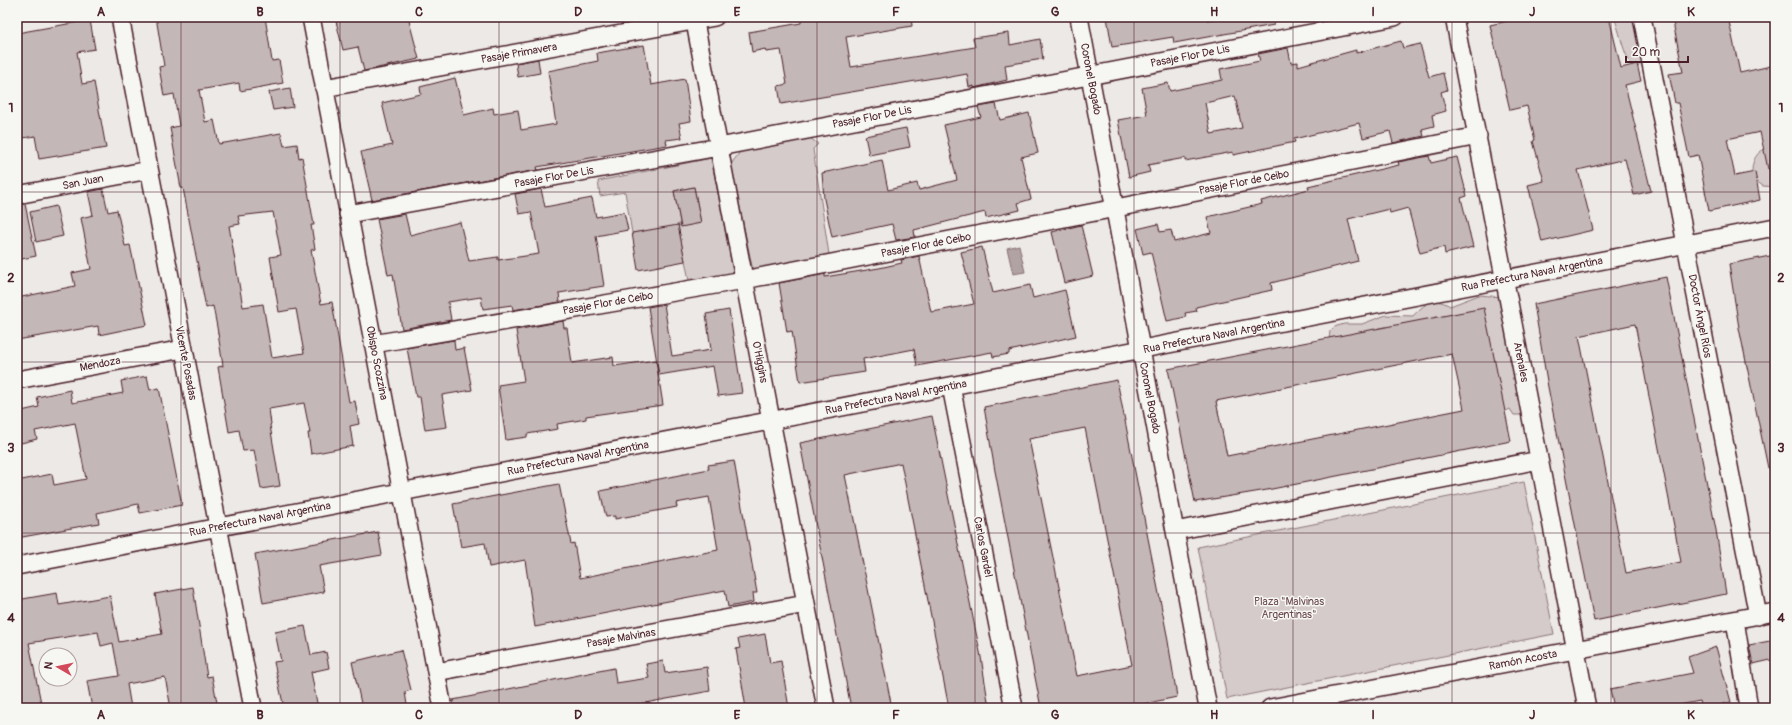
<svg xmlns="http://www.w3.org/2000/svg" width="1792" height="725" font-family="Pangolin,sans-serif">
<rect width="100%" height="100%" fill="#ece9e6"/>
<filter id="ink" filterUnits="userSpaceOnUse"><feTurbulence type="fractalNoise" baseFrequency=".025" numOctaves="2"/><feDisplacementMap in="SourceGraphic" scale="8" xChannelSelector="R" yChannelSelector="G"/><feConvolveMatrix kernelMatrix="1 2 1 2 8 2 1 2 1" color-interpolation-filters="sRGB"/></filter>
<g filter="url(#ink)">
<path fill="#d4cbca" stroke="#8f757a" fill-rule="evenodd" d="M1614,17H1638L1644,59L1638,67H1633C1622,52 1621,34 1614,17Z
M810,138L818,144L813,149L830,261L754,276L731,164L740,152Z
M1775,144V187L1763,186L1753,179C1749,160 1758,149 1775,144Z
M711,158L734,276L690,285L678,226L632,233L625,192L600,196L598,181ZM694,187L701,223L678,226L680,222L674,191Z
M1479,295L1501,297L1507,325L1505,331L1510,338L1513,357L1509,359L1513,361L1515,374L1512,379H1517L1522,413L1520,415H1514L1510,409L1499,414L1485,351L1329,340L1330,331L1334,327L1344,324H1362L1386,315L1413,316C1424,304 1434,296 1450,306Z
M1524,482L1554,634L1227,699L1198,547Z"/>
<path fill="#b1a2a3" stroke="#886e73" d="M1019,245L1025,272L1013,274L1007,248Z"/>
<path fill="#c4b7b7" stroke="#4a1f2b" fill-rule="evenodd" d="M156,17H265L272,61L279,60L283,83L240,91L239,83L199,90L205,122L214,120L219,144L281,133L284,146L297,144L299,158L302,157L314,225H311L315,249L311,250L321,304L332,302L349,402L355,401L359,424L350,426L353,446L311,454L308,433H310L304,403L269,409L271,424L270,425L280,486L261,489L254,450L243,451L239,430L229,432L218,367L223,366L217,327L213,306L206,308L183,188H181L170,128L179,126L174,94L164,96L159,67L164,66ZM273,212L281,255L270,257L279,312L296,309L304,353L272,358L263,304L243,307L229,226L240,224L238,216Z
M335,17H408L419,59L364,71L358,47L343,50Z
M813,17H911L912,26L846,37L851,67L975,47L973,38L1009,33L1010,45L1040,39L1043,59L1005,65L1007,80L974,88V86L969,87L967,74L945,78V76L781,104L778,86L787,84L781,50L766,52L765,49L752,52L749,32L801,23V19Z
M1107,17H1206L1207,20L1224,17H1273L1274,25L1174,43L1173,37L1112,47Z
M1525,17H1609L1621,68L1637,64L1641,81L1625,85L1651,191L1634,195L1625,159L1578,170L1593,230L1542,242L1528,185L1544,181L1533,141L1535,140L1527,106L1510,110L1490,25Z
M1672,17H1728L1740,73L1775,65V168L1768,169L1760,132L1727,139L1735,176L1755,172L1760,200L1709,211L1698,155L1689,157L1678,103H1675L1669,74L1683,72Z
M90,20L95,49L77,52L82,84L94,82L106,148L39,159L35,136L17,139V33Z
M1401,41L1403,48L1420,44L1429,77L1443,73L1447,90L1441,92L1446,111L1432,115L1434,126L1422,129L1424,136L1393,143L1390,131L1363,138L1359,123L1294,139L1295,142L1233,155V152L1185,161V158L1148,165L1150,172L1129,177L1118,120L1147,115L1142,88L1168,83L1170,91L1222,80L1220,69L1260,61L1258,54L1288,48L1291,63L1298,62V66L1356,50V53ZM1235,96L1242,128L1211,134L1205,103Z
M644,45L651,85L685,79L691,121L679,123L682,138L666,140L667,145L537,167L538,170L372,200L361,152L392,145L382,103L421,94L420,87L455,78L464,115L493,108L494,114L518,110L521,130L556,124L548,71L598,61L597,53Z
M538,59L540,73L518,77L516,63Z
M290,88L293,107L273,110L269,92Z
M996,104L1000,120L1029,113L1038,153L1021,157L1031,199L1018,203L1020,210L986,218L985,212L914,230L915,237L896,240L892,224L832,237L824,199L822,173L882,160L888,190L917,183L919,190L957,180L944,125L981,117L978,107Z
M906,128L910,147L869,155L865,136Z
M1429,156L1431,163L1457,157L1467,196L1461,198L1473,247L1445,254L1444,247L1420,253L1408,208L1390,213L1389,209L1348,219L1358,261L1271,283L1272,290L1196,307L1197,311L1185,313L1186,317L1167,321L1151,252L1143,254L1137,229L1158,224L1160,232L1171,230L1174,242L1211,233L1207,217L1262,204L1261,201L1309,189L1308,186L1399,165L1398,162Z
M694,187L701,223L681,227L674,191Z
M103,189L108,212L117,210L125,246L130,245L147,325L99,335L98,326L17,340V298L75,286L72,273L91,269L81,218L93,215L88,192Z
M541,189L545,207L592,198L596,217L624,212L628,230L596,236L604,286L559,293L560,302L513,310L512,305L483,309L481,297L448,302L451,320L402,329L393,274L388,275L377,219L405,214L410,235L460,222L469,261L498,257V260L539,254L531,212L519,214L515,194Z
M25,204L36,256L17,260V205Z
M56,206L63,236L36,242L30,212Z
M678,225L685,261L638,270L632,233Z
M1081,225L1093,276L1064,283L1052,232Z
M982,247L993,293L1030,285L1033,298L1065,290L1076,336L1009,351V354L993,357L992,352L917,366L914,349L863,359L865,372L800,382L792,331L787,332L779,283L825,274V277L879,268L902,263L901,260L919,256L931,312L938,311L974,304L961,252Z
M1775,255V468H1768L1739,328L1729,264Z
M1666,277L1716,530L1726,594L1594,621L1548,387L1534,304ZM1635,324L1681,562L1626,573L1579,336Z
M664,304L672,356L711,350L706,314L729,310L742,393L718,396L713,366L659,375L648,307Z
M1484,308L1511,441L1267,490L1195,502L1168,369ZM1452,354L1464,409L1227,456L1216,401Z
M563,321L564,328H567L572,363L613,357L614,366L656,360L663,405L586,416V419L557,424L558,429L527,434V437L506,440L498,385L524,381L516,330Z
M454,340L455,350L464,348L472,390L442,395L447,427L425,430L420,397H416L407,348Z
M147,376L150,390L159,388L182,505L140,513L138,504L97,513L99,523L17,538V501H21L17,481L52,474L54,485L86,479L75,423L35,431L37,439L17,444V412L39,407L37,397L70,390L72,403L123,393L121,381Z
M1117,380L1167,635L1177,697L1124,708H1041L995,471L984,407ZM1085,428L1132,665L1077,676L1029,439Z
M932,416L981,657L989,708H949L901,463L845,475L892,708H851L800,443Z
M734,461L757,593H753L754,602L728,607L725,590L535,627L525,560L489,567L485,543L461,547L453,504L559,484L571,544L574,543L580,578L718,550L709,497L676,503L677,507L615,519V516L606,517L600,491L709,469L708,465Z
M378,532L382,555L319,566L324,592L263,603L255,554Z
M193,587L207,677L212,676L218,708H171L165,677L127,684L131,708H92L87,681L119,676L113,643L101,646L98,632L29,643L42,708H17V600L57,593L59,605L110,596L119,642L162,634L155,594Z
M305,626L311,655L326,652L329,668L311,672L318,708H284L274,662L281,661L275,632Z
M765,634L770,663L781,661L789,708H746L736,649L740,648L738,639Z
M1775,640V659L1753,664L1749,645Z
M1716,647L1731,702L1708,708H1702L1700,701L1664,708H1614L1610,689L1693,673L1688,657Z
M401,650L411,690L405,692L407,705L394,708H362L352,662Z
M663,661L665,673L707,667L710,691L618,708H454L453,700L614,668L616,683L649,678L646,664Z"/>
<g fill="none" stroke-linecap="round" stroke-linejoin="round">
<g stroke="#4a1f2b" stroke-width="20">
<path id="street" d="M120,17L253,708
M311,17L443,708
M694,17L826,708
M1079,17L1208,708
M1454,17L1587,708
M1642,17L1758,616
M324,88L715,17
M17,195L149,170
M348,214L719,147L1395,17
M373,344L744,280L1116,208L1478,136
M17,380L183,349
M951,386L1014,708
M1175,531L1539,460
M17,566L1775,227
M1735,620L1749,708
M436,672L806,604
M1270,708L1775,612"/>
</g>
<use href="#street" stroke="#f6f6f2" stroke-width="17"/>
</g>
</g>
<path fill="none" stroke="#4a1f2b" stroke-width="1" stroke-opacity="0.55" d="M181,17V708M340,17V708M499,17V708M658,17V708M817,17V708M975,17V708M1134,17V708M1293,17V708M1452,17V708M1611,17V708M17,192H1775M17,362H1775M17,533H1775"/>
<g text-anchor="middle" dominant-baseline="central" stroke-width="3" stroke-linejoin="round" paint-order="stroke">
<g font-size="11" fill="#4a1f2b" stroke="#f6f6f2">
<text transform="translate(519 53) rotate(-10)">Pasaje Primavera</text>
<text transform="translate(1190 56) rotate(-11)">Pasaje Flor De Lis</text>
<text transform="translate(1091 79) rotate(79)">Coronel Bogado</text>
<text transform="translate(872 117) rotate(-11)">Pasaje Flor De Lis</text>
<text transform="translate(554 177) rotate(-10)">Pasaje Flor De Lis</text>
<text transform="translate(83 182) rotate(-11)">San Juan</text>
<text transform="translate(1244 182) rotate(-11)">Pasaje Flor de Ceibo</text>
<text transform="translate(926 245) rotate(-11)">Pasaje Flor de Ceibo</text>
<text transform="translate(1532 274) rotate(-11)">Rua Prefectura Naval Argentina</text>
<text transform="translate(608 303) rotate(-10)">Pasaje Flor de Ceibo</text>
<text transform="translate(1700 316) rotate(79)">Doctor Ángel Ríos</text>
<text transform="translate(1214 336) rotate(-11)">Rua Prefectura Naval Argentina</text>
<text transform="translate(760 362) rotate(79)">O'Higgins</text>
<text transform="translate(1521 362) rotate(79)">Arenales</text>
<text transform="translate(186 363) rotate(79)">Vicente Posadas</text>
<text transform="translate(377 363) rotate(79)">Obispo Scozzina</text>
<text transform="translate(100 364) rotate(-11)">Mendoza</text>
<text transform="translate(896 397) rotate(-11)">Rua Prefectura Naval Argentina</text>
<text transform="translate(1150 398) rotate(79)">Coronel Bogado</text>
<text transform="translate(578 458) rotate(-11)">Rua Prefectura Naval Argentina</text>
<text transform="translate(260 519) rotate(-11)">Rua Prefectura Naval Argentina</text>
<text transform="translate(983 547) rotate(79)">Carlos Gardel</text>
<text transform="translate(621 638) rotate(-10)">Pasaje Malvinas</text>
<text transform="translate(1523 660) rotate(-11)">Ramón Acosta</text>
</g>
<g font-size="11" fill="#6c4a53" stroke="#f6f6f2">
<text x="1289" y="601">Plaza "Malvinas<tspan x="1289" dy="13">Argentinas"</tspan></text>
</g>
</g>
<rect width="1792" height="725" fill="none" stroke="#f6f6f2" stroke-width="44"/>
<g transform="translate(58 667) rotate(279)"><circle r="19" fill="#f6f6f2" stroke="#b1a0a2"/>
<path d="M0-3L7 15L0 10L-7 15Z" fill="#d1495b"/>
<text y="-6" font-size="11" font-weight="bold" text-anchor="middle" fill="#4a1f2b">N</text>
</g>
<path d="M1626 56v6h62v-6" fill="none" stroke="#4a1f2b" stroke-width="2"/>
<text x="1632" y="56" font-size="12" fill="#4a1f2b" stroke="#f6f6f2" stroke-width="3" paint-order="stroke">20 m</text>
<rect x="22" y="22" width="1748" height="681" fill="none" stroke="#4a1f2b" stroke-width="1.5"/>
<g font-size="13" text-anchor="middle" font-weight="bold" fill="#4a1f2b">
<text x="101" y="16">A</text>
<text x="260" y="16">B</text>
<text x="419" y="16">C</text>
<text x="578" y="16">D</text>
<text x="737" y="16">E</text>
<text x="896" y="16">F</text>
<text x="1055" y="16">G</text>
<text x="1214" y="16">H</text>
<text x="1373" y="16">I</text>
<text x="1532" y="16">J</text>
<text x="1691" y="16">K</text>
<text x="11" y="112">1</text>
<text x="1781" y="112">1</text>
<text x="11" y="282">2</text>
<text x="1781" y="282">2</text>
<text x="11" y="452">3</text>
<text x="1781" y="452">3</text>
<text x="11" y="622">4</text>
<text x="1781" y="622">4</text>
<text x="101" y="719">A</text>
<text x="260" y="719">B</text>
<text x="419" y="719">C</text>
<text x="578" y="719">D</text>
<text x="737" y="719">E</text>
<text x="896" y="719">F</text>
<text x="1055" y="719">G</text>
<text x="1214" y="719">H</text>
<text x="1373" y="719">I</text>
<text x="1532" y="719">J</text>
<text x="1691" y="719">K</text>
</g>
</svg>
